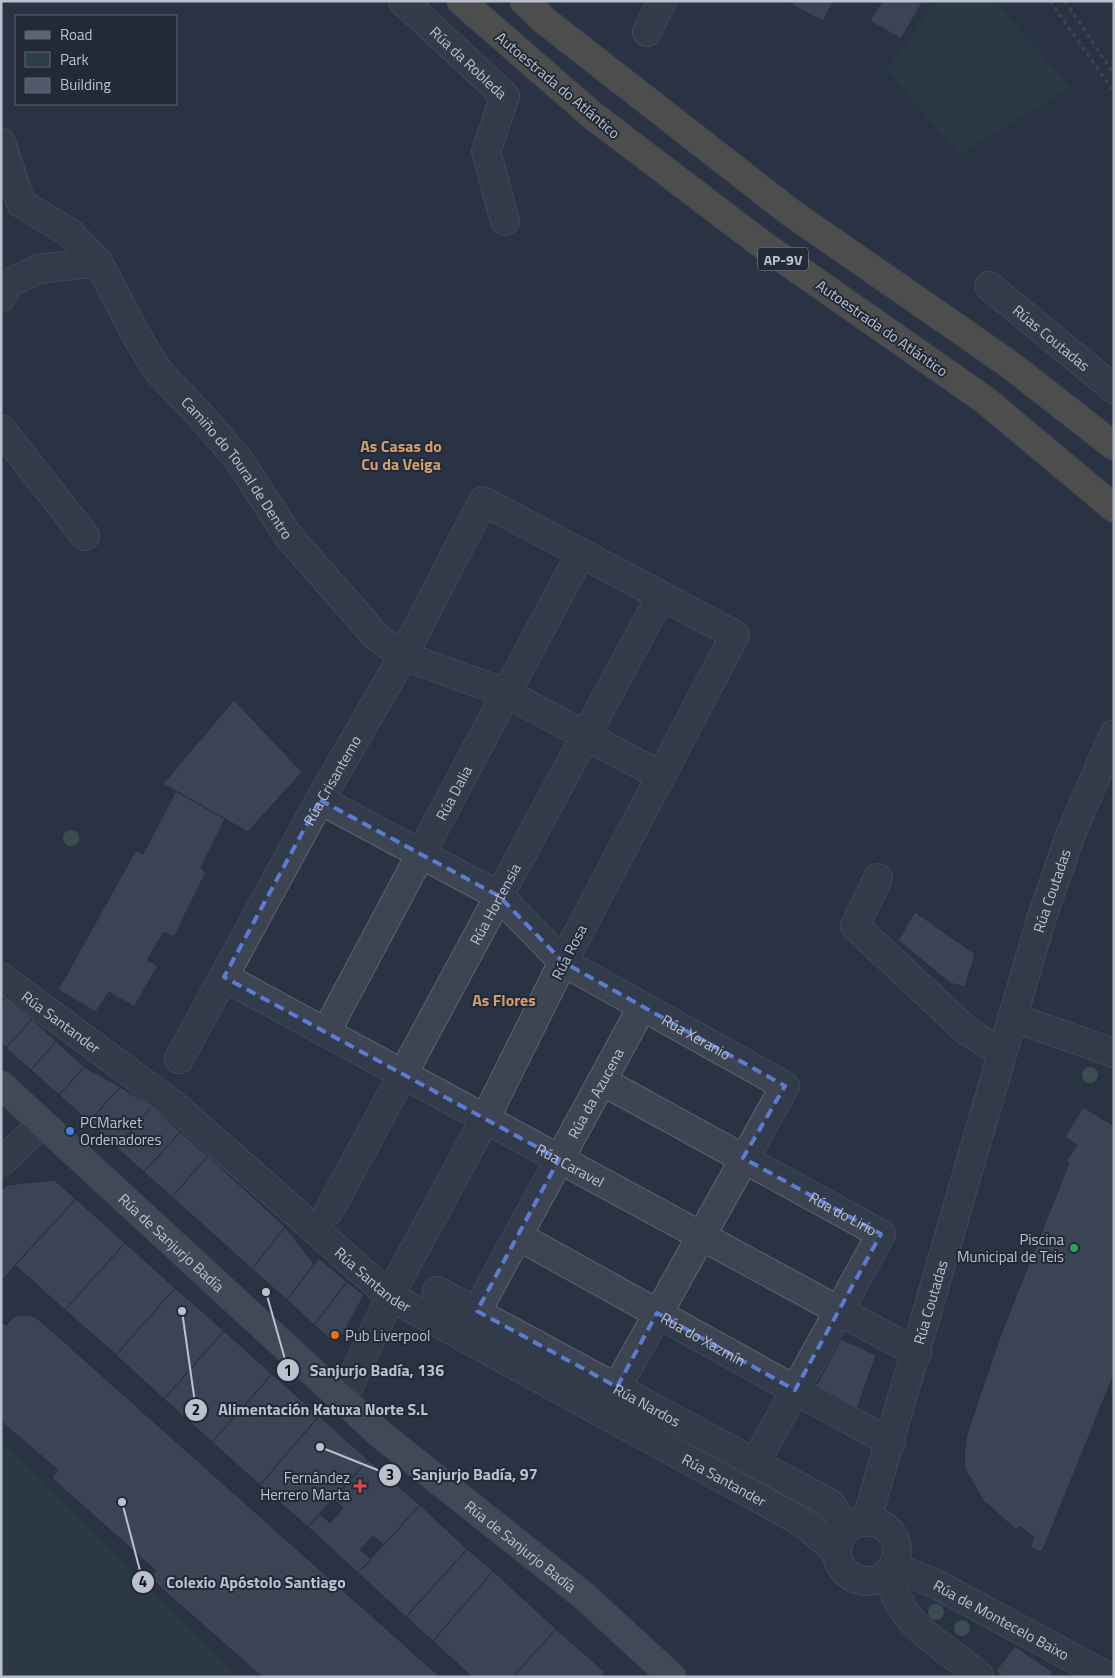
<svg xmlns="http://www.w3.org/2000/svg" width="1115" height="1678" font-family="'Titillium Web',sans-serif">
<rect width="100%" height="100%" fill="#293343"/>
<path fill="#2b4044" d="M937,1H995L1071,88L959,155L887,70Z
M1,1438L232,1672L226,1677H1Z"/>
<path fill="#505a6c" stroke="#242c3a" d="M793,1H834L823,21L791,4Z
M882,1H923L901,39L870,21Z
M234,700L302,772L248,832L163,784Z
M176,791L225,819L201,868L206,872L174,937L164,932L147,960L158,966L134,1007L109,992L96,1012L58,990L136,850L143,854Z
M915,912L975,954L965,987L950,983L898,940Z
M7,997L32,1019L6,1048L1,1043V1003Z
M32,1019L56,1041L31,1070L6,1048Z
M56,1041L84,1067L59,1095L31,1070Z
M84,1067L120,1087L89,1122L59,1095Z
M120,1087L152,1106L116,1147L89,1122Z
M152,1106L180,1132L144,1172L116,1147Z
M1083,1107L1114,1126V1374L1042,1552L1030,1548L1034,1537L1019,1526L1016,1530L983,1500L965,1469L964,1455L967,1434L1001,1334L1069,1163L1066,1161L1077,1145L1065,1137Z
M180,1132L208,1156L172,1197L144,1172Z
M208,1156L285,1227L252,1269L172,1197Z
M54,1180L76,1199L1,1281V1190L8,1185Z
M76,1199L125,1243L65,1310L15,1265Z
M285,1227L314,1264L287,1300L252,1269Z
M125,1243L175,1288L116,1355L65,1310Z
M319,1258L347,1282L314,1325L287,1300Z
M347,1282L364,1295L341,1337L329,1338L314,1325Z
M175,1288L224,1331L164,1399L116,1355Z
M28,1315L36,1317L440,1677H262L149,1577L156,1571L52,1478L58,1470L1,1421V1322L6,1325L15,1316Z
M224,1331L272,1374L212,1442L164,1399Z
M841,1339L876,1355L857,1409L814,1390Z
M272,1374L319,1416L260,1485L212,1442Z
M319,1416L368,1460L308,1527L260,1485Z
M368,1460L420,1505L384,1545L373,1536L360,1550L371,1559L358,1573L308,1527L320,1514L330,1523L343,1508L333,1499Z
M420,1505L467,1549L406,1617L358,1573Z
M467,1549L493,1571L433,1641L406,1617Z
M493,1571L556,1629L513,1677H472L433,1641Z
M556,1629L605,1672L601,1677H513Z
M1015,1646L1053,1672L1049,1677H1002L996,1671Z"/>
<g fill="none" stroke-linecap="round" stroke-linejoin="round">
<g stroke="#5c6370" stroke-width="30">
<g id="minor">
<path id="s1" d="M403,1L505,96L486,151L505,221"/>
<path d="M647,32L662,1"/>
<path id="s2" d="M1,142L21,203L70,233L98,262L140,342L159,372L200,415L238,459L289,537L376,636L403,656L506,693L661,776"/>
<path id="s3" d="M989,286L1114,389"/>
<path d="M1,298L9,283L39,269L98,262"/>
<path d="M1,429L85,536"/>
<path id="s4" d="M320,800L499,896L563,962L785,1086L617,1387"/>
<path d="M878,878L855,926L966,1030L1001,1053"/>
<path id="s5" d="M1,977L175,1106L391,1297L791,1516L807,1526L837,1552"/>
<path id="s6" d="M224,977L917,1353"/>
<path d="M1012,1017L1114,1053"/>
<path id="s7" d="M326,1032L581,553"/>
<path id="s8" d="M179,1059L320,800L403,656L483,501L735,635L563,962L485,1119L398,1280L342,1401"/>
<path id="s9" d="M602,1081L881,1234L755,1463"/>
<path d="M1,1162L42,1124"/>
<path id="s10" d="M329,1211L661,596"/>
<path id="s11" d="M518,1236L891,1443"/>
<path id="s12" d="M437,1291L831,1504L847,1529"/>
<path id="s13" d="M477,1311L642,1007"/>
<circle cx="867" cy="1551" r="30"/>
<path id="s14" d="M866,1522L1041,920L1070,836L1114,734"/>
<path id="s15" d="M893,1566L936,1584L1108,1677"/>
<path d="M888,1572C900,1630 941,1641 980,1677"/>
</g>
</g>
<g stroke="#474e5c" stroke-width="30">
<g id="major">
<path id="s16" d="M1,1085L380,1434L584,1596L672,1677"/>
</g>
</g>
<g stroke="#48505d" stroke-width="30">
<path id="highway" d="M461,1L592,115L759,242L985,400L1114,508
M524,1L545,21L790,212L1009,364L1114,446"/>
</g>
<path stroke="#495d60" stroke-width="3" stroke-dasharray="4 4" stroke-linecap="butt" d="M1050,1L1114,92
M1065,1L1114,74"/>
<use href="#minor" stroke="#3d4553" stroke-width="28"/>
<use href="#major" stroke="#5c6472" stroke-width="28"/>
<use href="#highway" stroke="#786e5b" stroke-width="28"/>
</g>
<g fill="#526d63">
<circle cx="71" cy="838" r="8"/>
<circle cx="1090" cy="1075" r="8"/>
<circle cx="936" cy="1612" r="8"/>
<circle cx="962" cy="1628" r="8"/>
</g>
<path d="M0 0H1115V1678H0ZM320,800L499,896L563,962L785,1086L743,1158L881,1234L795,1390L657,1313L617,1387L477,1311L559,1159L224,977Z" fill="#293343" fill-opacity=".55" fill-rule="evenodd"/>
<path fill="none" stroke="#5c7cd3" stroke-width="4" stroke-dasharray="10 6" stroke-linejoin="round" d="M320,800L499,896L563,962L785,1086L743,1158L881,1234L795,1390L657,1313L617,1387L477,1311L559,1159L224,977Z"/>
<circle fill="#3f7fe0" stroke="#222a38" stroke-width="2" cx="70" cy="1131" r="5"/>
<circle fill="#2e9e5b" stroke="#222a38" stroke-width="2" cx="1074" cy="1248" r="5"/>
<circle fill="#e8710a" stroke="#222a38" stroke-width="2" cx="335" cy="1335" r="5"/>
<path fill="#e0444e" stroke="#222a38" stroke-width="2" d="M357.5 1478.5h5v5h5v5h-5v5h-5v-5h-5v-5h5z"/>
<g text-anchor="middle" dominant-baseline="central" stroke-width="4" stroke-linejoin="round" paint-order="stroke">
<rect fill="#222a38" stroke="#8d94a0" stroke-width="1" x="758" y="247.5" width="50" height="23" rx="4"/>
<g font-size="14" font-weight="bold" fill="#bbc1cc">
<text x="783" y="259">AP-9V</text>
</g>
<g font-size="15" fill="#bbc1cc" stroke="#222a38">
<text stroke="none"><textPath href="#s1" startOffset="90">Rúa da Robleda</textPath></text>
<text transform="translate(558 85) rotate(40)">Autoestrada do Atlántico</text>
<text transform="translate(882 328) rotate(35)">Autoestrada do Atlántico</text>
<text stroke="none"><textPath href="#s3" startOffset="81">Rúas Coutadas</textPath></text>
<text stroke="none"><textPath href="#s2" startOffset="412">Camiño do Toural de Dentro</textPath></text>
<text stroke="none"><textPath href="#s8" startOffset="318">Rúa Crisantemo</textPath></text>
<text stroke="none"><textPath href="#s7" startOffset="271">Rúa Dalia</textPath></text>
<text stroke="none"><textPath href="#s14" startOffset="658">Rúa Coutadas</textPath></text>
<text stroke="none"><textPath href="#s10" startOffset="349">Rúa Hortensia</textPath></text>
<text transform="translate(569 952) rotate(-63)">Rúa Rosa</text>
<text stroke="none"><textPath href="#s5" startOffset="75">Rúa Santander</textPath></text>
<text stroke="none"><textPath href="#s4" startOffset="448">Rúa Xeranio</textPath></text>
<text stroke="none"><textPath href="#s13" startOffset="248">Rúa da Azucena</textPath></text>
<text stroke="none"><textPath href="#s6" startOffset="394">Rúa Caravel</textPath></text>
<text stroke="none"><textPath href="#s9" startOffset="275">Rúa do Lirio</textPath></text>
<text stroke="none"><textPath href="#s16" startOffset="232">Rúa de Sanjurjo Badía</textPath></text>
<text stroke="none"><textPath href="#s5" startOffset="480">Rúa Santander</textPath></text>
<text stroke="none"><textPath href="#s14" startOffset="229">Rúa Coutadas</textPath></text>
<text stroke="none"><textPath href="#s11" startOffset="212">Rúa do Xazmín</textPath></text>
<text stroke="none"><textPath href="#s12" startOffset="239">Rúa Nardos</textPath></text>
<text stroke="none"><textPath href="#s5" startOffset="885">Rúa Santander</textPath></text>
<text stroke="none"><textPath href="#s16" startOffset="695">Rúa de Sanjurjo Badía</textPath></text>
<text stroke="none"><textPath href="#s15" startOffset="121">Rúa de Montecelo Baixo</textPath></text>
</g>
<g font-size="15" fill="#bbc1cc" stroke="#222a38" text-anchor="start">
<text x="80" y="1122">PCMarket<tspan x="80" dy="17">Ordenadores</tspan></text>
<text x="1064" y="1239" text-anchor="end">Piscina<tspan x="1064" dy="17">Municipal de Teis</tspan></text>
<text x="345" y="1335">Pub Liverpool</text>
<text x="350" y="1477" text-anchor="end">Fernández<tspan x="350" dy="17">Herrero Marta</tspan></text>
</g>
<g font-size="16" font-weight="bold" fill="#d29e70" stroke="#222a38">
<text x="401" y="446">As Casas do<tspan x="401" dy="18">Cu da Veiga</tspan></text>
<text x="504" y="1000">As Flores</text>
</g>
</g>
<path fill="none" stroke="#bbc1cc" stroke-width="2" d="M266 1292L288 1370M182 1311L196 1410M320 1447L390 1475M122 1502L143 1582"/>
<g fill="#bbc1cc" stroke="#222a38" stroke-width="2">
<circle cx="266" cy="1292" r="5"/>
<circle cx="182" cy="1311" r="5"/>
<circle cx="320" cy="1447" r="5"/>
<circle cx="122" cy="1502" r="5"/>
<circle cx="288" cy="1370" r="12"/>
<circle cx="196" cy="1410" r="12"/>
<circle cx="390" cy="1475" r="12"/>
<circle cx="143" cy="1582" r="12"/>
</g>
<g font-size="15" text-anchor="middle" font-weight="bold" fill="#111">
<text x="288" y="1376">1</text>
<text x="196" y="1415">2</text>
<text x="390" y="1480">3</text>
<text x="143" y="1587">4</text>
</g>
<g font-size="16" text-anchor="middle" font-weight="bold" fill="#bbc1cc" stroke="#222a38" stroke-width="4" stroke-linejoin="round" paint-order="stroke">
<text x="377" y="1376">Sanjurjo Badía, 136</text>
<text x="323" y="1415">Alimentación Katuxa Norte S.L</text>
<text x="475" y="1480">Sanjurjo Badía, 97</text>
<text x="256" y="1588">Colexio Apóstolo Santiago</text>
</g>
<rect width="1115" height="1678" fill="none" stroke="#bbc1cc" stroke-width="5"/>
<rect x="15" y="15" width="162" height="90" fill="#222a38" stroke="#5f6673"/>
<rect x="25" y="31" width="25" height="8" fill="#5c6472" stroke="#5f6673"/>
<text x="60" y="40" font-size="15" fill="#bbc1cc">Road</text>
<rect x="25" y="52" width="25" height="15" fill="#2b4044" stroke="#5f6673"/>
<text x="60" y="65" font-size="15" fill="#bbc1cc">Park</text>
<rect x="25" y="78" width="25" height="15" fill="#505a6c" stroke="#5f6673"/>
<text x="60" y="90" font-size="15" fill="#bbc1cc">Building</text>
</svg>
